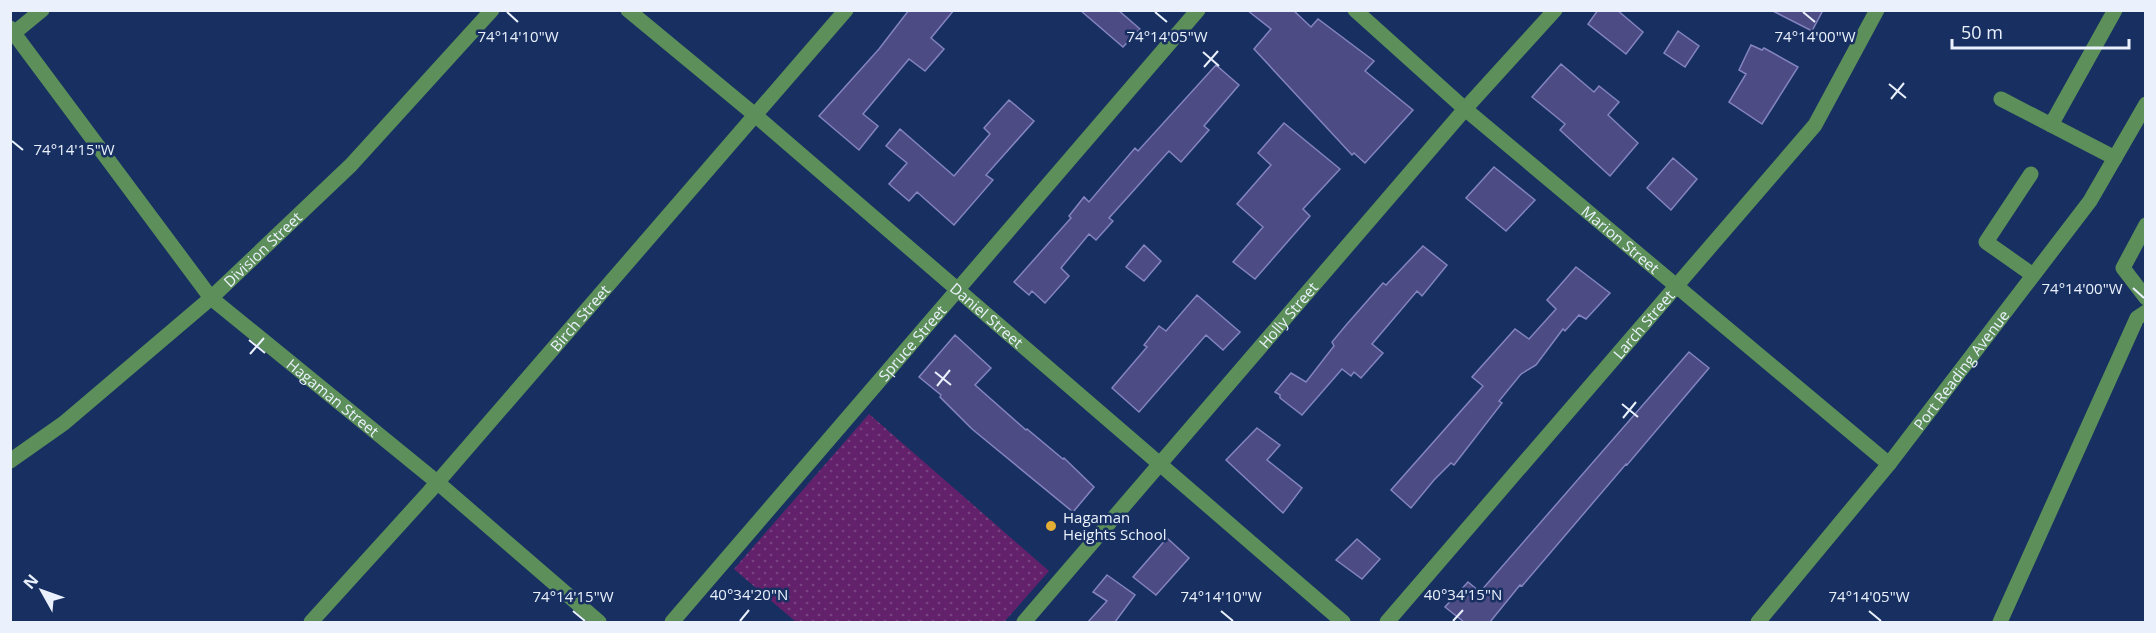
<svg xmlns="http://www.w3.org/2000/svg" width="2156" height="633" font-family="'Open Sans',sans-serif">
<defs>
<pattern id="park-dots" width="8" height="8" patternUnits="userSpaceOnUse" patternTransform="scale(1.5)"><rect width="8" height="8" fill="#62216a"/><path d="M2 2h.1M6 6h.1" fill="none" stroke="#794280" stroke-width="1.8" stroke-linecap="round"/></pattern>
</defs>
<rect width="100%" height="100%" fill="#183061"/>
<path fill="url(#park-dots)" d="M869,414L1049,571L1004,622H796L734,569Z"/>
<path fill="#4d4b84" stroke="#8384c1" stroke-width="1.5" d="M909,10H954L931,38L944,49L925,71L909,59L863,114L878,126L859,150L819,116L879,49Z
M1080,10H1118L1140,29L1123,47Z
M1247,10H1293L1311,27L1318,19L1374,61L1365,71L1413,110L1365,163L1354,153L1352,155L1254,49L1271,29Z
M1598,10H1617L1643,32L1626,54L1588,24Z
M1771,10H1823L1812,31Z
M1678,31L1699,46L1685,67L1664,53Z
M1751,45L1762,50L1764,48L1798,67L1762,124L1729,102L1746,74L1739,70Z
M1561,64L1594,92L1599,86L1619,102L1608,115L1638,143L1610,176L1560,130L1565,124L1532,97Z
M1216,65L1239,85L1204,126L1209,130L1181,162L1169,151L1109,218L1113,221L1096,240L1089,234L1061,268L1069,276L1045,303L1032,291L1029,295L1014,282L1071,218L1069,216L1084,197L1089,202L1135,148L1138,151Z
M1009,100L1034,121L986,175L993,180L954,225L917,192L909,201L889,184L907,163L886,146L900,129L954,176L990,134L984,128Z
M1284,123L1340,169L1303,209L1310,216L1255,279L1233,262L1263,227L1237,204L1271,165L1258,153Z
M1673,158L1697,179L1671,210L1647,188Z
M1494,167L1535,200L1506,231L1466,198Z
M1144,245L1161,261L1144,281L1126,267Z
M1423,246L1447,265L1422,296L1417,291L1372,344L1383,353L1361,378L1354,372L1351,376L1342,369L1302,415L1280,398V395L1275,392L1291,373L1306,382L1334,346L1332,342L1347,324L1383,283L1386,285Z
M1576,267L1610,293L1586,319L1579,315L1565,331L1563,329L1536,365L1521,374L1499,401L1502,403L1454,465L1451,463L1434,480L1411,508L1391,490L1483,386L1472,377L1515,329L1529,339L1556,309L1547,300Z
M1197,295L1240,332L1223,350L1206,335L1139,412L1112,388L1147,347L1144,345L1159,326L1166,331Z
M955,335L991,368L975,385L1026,430L1027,429L1063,459L1064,458L1094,487L1073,512L972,429L940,397L941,395L919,377Z
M1689,352L1709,368L1627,465L1626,464L1522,586L1520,585L1490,622H1464L1445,607L1468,582L1480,592Z
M1257,428L1280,445L1267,460L1302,488L1283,513L1226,460Z
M1167,538L1189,558L1156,595L1133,577Z
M1357,539L1380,559L1362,579L1336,560Z
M1107,575L1135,595L1115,622H1088L1107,601L1093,592Z"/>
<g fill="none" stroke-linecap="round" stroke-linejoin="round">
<g stroke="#5c8f59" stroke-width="15">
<path id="s1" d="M628,10L755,115L1343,622"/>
<path id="s2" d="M1355,10L1465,109L1889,464"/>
<path id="s3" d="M10,28L211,298L437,482L599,622"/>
<path d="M14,33L42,10"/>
<path d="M2001,99L2115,158"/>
<path d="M2051,125L2115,10"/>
<path d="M2031,174L1986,242L2033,275"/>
<path d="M2146,225L2123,268L2146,298"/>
<path id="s4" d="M10,461L64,423L211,298L351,165L492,10"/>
<path id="s5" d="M311,622L429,492L846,10"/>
<path id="s6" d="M672,622L1198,10"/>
<path id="s7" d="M1024,622L1465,109L1555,10"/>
<path id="s8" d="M1387,622L1815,125L1877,10"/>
<path id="s9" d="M1758,622L1889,464L2090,201L2146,104"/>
<path d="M2000,622L2137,318L2146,312"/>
</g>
</g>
<path fill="none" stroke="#eaf1fd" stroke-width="2" d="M507,12L518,22M1155,12L1167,22M1803,12L1815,22M1203,52L1219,66M1204,67L1218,51M1889,84L1906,98M1891,99L1904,83M12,141L23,150M2133,288L2144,298M249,340L265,353M250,354L264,338M935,372L951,385M937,386L950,370M1622,404L1638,417M1623,418L1636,402M573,611L585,621M1221,611L1233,621M1869,611L1881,621M740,621L749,610M1453,621L1463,610"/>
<circle fill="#e4ae35" stroke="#183061" stroke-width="2" cx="1051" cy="526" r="6"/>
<g text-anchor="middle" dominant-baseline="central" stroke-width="5" stroke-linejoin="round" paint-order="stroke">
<g font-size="15" fill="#eaf1fd" stroke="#183061">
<text stroke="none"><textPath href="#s2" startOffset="351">Marion Street</textPath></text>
<text stroke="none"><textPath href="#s4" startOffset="330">Division Street</textPath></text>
<text stroke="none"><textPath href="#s1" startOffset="471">Daniel Street</textPath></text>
<text stroke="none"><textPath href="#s7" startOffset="405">Holly Street</textPath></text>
<text stroke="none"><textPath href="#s5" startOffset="406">Birch Street</textPath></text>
<text stroke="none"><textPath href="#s8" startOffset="393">Larch Street</textPath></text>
<text stroke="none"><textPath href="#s6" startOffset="368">Spruce Street</textPath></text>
<text stroke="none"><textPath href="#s9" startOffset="324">Port Reading Avenue</textPath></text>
<text stroke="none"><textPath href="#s3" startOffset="494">Hagaman Street</textPath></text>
</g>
<g font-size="15" fill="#eaf1fd" stroke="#183061" text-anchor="start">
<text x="1063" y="517">Hagaman<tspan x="1063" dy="17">Heights School</tspan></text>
</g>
</g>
<g font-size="15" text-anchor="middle" fill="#eaf1fd" stroke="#183061" stroke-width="5" stroke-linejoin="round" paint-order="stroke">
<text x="1815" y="42">74°14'00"W</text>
<text x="518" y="42">74°14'10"W</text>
<text x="1167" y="42">74°14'05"W</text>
<text x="74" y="155">74°14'15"W</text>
<text x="2082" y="294">74°14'00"W</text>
<text x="749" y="600">40°34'20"N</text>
<text x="1463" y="600">40°34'15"N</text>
<text x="573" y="602">74°14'15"W</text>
<text x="1221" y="602">74°14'10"W</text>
<text x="1869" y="602">74°14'05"W</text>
</g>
<rect width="2156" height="633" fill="none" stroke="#eaf1fd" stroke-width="24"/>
<g transform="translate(42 591) rotate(310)" stroke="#183061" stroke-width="4.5" paint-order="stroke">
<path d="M0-4.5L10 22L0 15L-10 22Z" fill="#eaf1fd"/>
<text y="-9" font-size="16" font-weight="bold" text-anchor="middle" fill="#eaf1fd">N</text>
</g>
<path d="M1952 39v9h177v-9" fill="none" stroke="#eaf1fd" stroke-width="3"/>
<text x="1961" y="39" font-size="18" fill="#eaf1fd" stroke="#183061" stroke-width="4.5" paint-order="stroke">50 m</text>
</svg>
